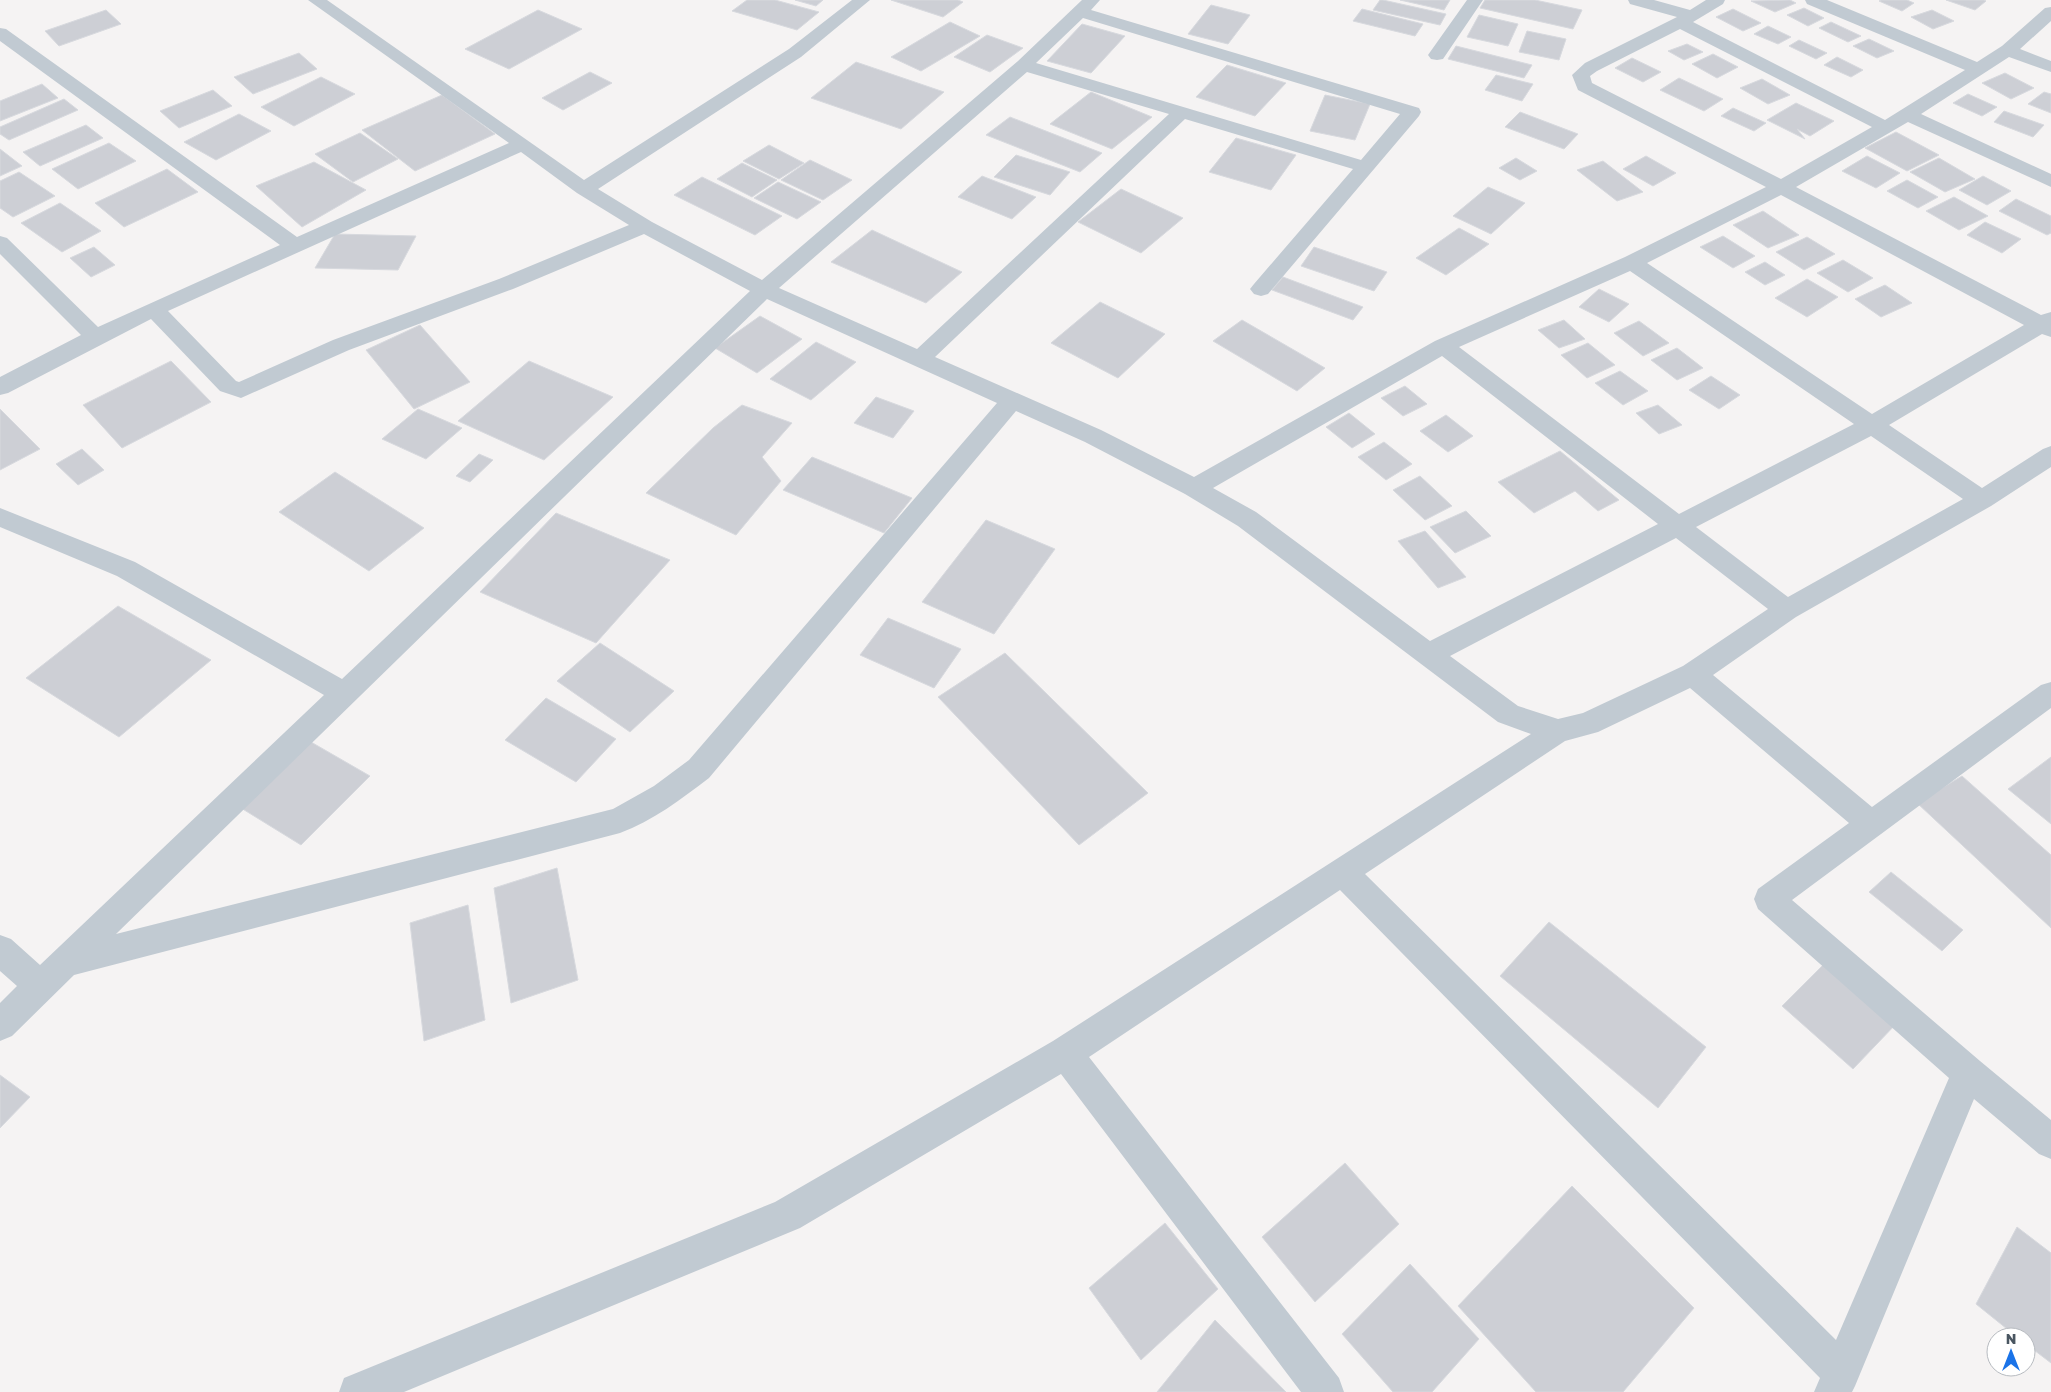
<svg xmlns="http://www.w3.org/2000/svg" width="2051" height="1392" font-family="'Golos Text',sans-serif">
<rect width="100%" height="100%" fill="#f5f3f3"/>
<path fill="#cdcfd5" stroke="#d7d9de" d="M747,0H775L819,12L797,30L732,11Z
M795,0H823L816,6Z
M891,0H958L963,2L943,17Z
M1380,0H1383L1446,14L1440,25L1373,10Z
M1400,0H1450L1444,10Z
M1485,0H1535L1582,10L1573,29L1480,8Z
M1790,0L1796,3L1775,12L1751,1Z
M1881,0H1907L1914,3L1902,11L1879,1Z
M1946,0H1984L1986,1L1975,10Z
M1211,5L1250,15L1228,44L1188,34Z
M1804,8L1824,18L1808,26L1787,15Z
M1362,9L1423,24L1415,36L1353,21Z
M1733,9L1761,23L1743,31L1716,17Z
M106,10L121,24L59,46L45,31Z
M538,10L582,29L509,69L465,49Z
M1932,10L1954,21L1933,29L1911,17Z
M1479,15L1518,24L1508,46L1467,37Z
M950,22L980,36L921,71L891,57Z
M1831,22L1861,36L1848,42L1819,28Z
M1082,24L1125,36L1091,73L1047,61Z
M1768,26L1791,37L1778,44L1754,34Z
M1527,31L1566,39L1559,60L1519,52Z
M987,35L1023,48L990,72L954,57Z
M1869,39L1894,51L1877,58L1853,46Z
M1799,40L1827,53L1816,59L1789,46Z
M1687,44L1703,52L1684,60L1668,51Z
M1456,46L1532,65L1524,78L1448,59Z
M299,53L317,69L253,94L234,77Z
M1713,54L1738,67L1717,78L1692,64Z
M1837,57L1863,70L1851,77L1824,65Z
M1632,58L1661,72L1643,82L1615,68Z
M856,62L944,92L901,129L811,98Z
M1227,65L1286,83L1255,116L1196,97Z
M590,72L612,83L563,110L542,98Z
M2005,73L2034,88L2011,99L1982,83Z
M1496,75L1533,84L1522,101L1485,90Z
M321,77L355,94L294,126L261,107Z
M1679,78L1723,99L1704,111L1660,90Z
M1762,79L1790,95L1768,104L1740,88Z
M42,84L58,98L0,121V101Z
M213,90L232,106L179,128L160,111Z
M1091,92L1152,117L1112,149L1050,124Z
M2044,92L2051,94V113L2028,104Z
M1968,94L1997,107L1982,116L1953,103Z
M442,95L495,134L415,171L362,130Z
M1325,95L1370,104L1355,140L1310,131Z
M64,99L78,110L9,140L0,134V127Z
M1796,103L1834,121L1810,136L1797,129L1805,139L1767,120Z
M1733,108L1766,123L1754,131L1721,116Z
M2004,111L2044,125L2033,137L1994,122Z
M1520,112L1578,134L1564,149L1505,127Z
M239,114L271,131L216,160L184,142Z
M1010,117L1102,153L1080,172L986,135Z
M86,125L103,138L40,166L23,152Z
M1896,132L1939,155L1907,171L1865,148Z
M360,133L398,159L353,182L315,154Z
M1236,138L1296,155L1271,190L1209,172Z
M109,143L136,161L78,189L52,169Z
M769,145L804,163L779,179L743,161Z
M0,149L22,166L0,176Z
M1016,155L1070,172L1050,195L994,177Z
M1646,156L1676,173L1653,186L1623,169Z
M1867,156L1900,173L1876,188L1842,171Z
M1516,158L1537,171L1520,180L1499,168Z
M1939,158L1975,179L1945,192L1910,172Z
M810,160L852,180L823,200L781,180Z
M1603,161L1643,192L1617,201L1577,170Z
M314,162L366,190L302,227L256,186Z
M742,163L777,180L752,197L717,179Z
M167,169L198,192L124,227L95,203Z
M19,172L55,196L13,217L0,208V181Z
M982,176L1036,197L1012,219L958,197Z
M1983,176L2011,191L1987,205L1959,190Z
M702,177L782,216L755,235L674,195Z
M1907,180L1938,197L1918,208L1887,191Z
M778,182L821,202L797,219L754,198Z
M1488,187L1525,203L1491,234L1453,216Z
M1121,189L1183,218L1141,253L1078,222Z
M1954,197L1988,216L1959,230L1926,211Z
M2016,199L2051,216V233L2047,235L1999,211Z
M60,203L101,231L62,252L21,223Z
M1763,211L1799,235L1768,248L1733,225Z
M1985,222L2021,239L2002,253L1967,235Z
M1459,228L1489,244L1446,275L1416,258Z
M872,230L962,272L926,303L831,262Z
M335,234L416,236L398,270L315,268Z
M1723,236L1755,256L1733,268L1700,247Z
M1807,237L1835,254L1804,270L1776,252Z
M94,247L115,265L91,277L70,258Z
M1314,247L1387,272L1374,291L1301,266Z
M1843,260L1873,278L1848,292L1817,273Z
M1765,262L1785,275L1765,285L1745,272Z
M1283,277L1363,307L1353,320L1272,290Z
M1807,279L1838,297L1807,317L1775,298Z
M1885,285L1912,303L1881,317L1855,299Z
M1599,289L1629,304L1609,322L1579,307Z
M1100,302L1165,334L1118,378L1051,343Z
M760,316L802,339L757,373L715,348Z
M1242,320L1325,368L1297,391L1213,341Z
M1564,320L1585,339L1559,348L1538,330Z
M1639,321L1669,343L1643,356L1614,333Z
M420,325L470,382L414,409L366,350Z
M816,342L856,362L811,400L770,379Z
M1588,343L1615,365L1587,378L1561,355Z
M1677,348L1703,368L1677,380L1651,360Z
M171,361L211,402L122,448L83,405Z
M529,361L613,397L544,460L458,421Z
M1620,371L1648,391L1623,405L1595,383Z
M1711,376L1740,395L1719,409L1689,390Z
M1405,386L1427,404L1403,416L1381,398Z
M876,397L914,411L893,438L854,423Z
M742,405L792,423L762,457L781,481L736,535L646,493L713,428Z
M1658,405L1682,425L1659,434L1636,413Z
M0,409L40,449L0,470Z
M418,409L462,428L426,459L382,439Z
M1349,413L1375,434L1352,448L1326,427Z
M1446,415L1473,436L1448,452L1420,431Z
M1384,442L1412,464L1386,480L1358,457Z
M82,449L104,470L78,485L56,464Z
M1560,451L1619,500L1598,511L1575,491L1534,513L1498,482Z
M479,454L493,460L470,482L456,476Z
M812,457L912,498L884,533L783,490Z
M335,472L424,528L369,571L279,512Z
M1420,476L1452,506L1425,520L1393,490Z
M1466,511L1491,536L1455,553L1430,527Z
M556,513L670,560L596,643L480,592Z
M986,520L1055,549L994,634L922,602Z
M1425,531L1466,577L1438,588L1398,541Z
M118,606L211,660L119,737L26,678Z
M888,618L961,649L934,688L860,655Z
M600,643L674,691L630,732L557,681Z
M1005,653L1148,793L1079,845L938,697Z
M546,698L616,739L576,782L505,740Z
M311,742L370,776L301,845L241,808Z
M2051,757V824L2008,789Z
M1962,776L2051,855V928L1917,803Z
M557,868L578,980L511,1003L494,888Z
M1891,872L1963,930L1942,951L1869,892Z
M468,905L485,1020L424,1041L410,923Z
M1549,922L1706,1047L1658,1108L1500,976Z
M1824,964L1896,1024L1853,1069L1782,1006Z
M0,1075L30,1097L0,1128Z
M1345,1163L1399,1224L1315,1302L1262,1237Z
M1572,1186L1694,1308L1623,1392H1536L1458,1306Z
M1165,1223L1218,1289L1141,1360L1089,1288Z
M2017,1227L2051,1253V1363L2026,1344V1337H2017L1976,1304Z
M1410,1264L1479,1339L1432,1392H1393L1342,1334Z
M1215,1320L1286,1392H1157Z"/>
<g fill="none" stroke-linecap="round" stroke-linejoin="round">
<path fill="#c1cad2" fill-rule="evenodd" d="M308,0H327L584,180L789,49L852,0H870L801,57L598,189L652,222L762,280L1018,61L1082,0H1100L1091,10L1419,108L1421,112L1419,116L1268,294L1261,296L1254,294L1250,289L1254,284L1353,169L1185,119L935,357L1101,430L1194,477L1435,341L1625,257L1766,187L1578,90L1572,75L1585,63L1677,17L1630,4L1628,0H1654L1690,10L1706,0H1725L1723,4L1693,22L1885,120L1965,70L1807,4L1805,0H1827L1977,62L2002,46L2045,8L2051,7V21L2020,49L2051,61V72L2009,57L1921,114L2051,174V187L1908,122L1796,187L2041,315L2051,312V337L2042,334L1889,425L1982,488L2043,449L2051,446V467L1991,506L1796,617L1713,675L1872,807L2041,685L2051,682V708L1792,900L1980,1061L2051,1120V1159L2039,1154L1974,1099L1855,1386L1852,1392H1814L1820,1378L1340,890L1089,1057L1339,1378L1344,1392H1301L1061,1074L800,1228L404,1392H339L344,1378L775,1202L1053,1041L1531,734L1498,722L1238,526L1185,494L1085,442L1016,411L709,778C681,799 653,821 620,833L74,975L12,1036L0,1041V1003L17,986L0,971V935L11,939L40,965L324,695L117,576L0,527V508L135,562L342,679L750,291L644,234L513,289L349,350L241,398L220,391L151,319L8,393L0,395V377L81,335L0,254V236L7,238L98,327L280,245L0,41V28L6,29L297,237L509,143ZM1083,18L1400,114L1361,160L1036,63ZM1680,29L1872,127L1781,179L1592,83L1590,76L1597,71ZM1027,72L1169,114L917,349L779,288ZM521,152L577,193L629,225L499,279L333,340L239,382L236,381L168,311ZM1781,195L2024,325L1872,414L1647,263ZM1630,271L1854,424L1679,514L1459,347ZM767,299L997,403L689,760L654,786L613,809L116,934ZM1442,356L1658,524L1430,641L1256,512L1213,488ZM1871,436L1963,499L1788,597L1696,527ZM1676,538L1768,609L1683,666L1583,713L1558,719L1518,706L1450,656ZM1690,688L1849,823L1758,889L1754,899L1758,909L1949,1078L1836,1340L1365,874L1565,741L1598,732Z
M1467,0H1483L1443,59L1437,60L1431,59L1428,55Z"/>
</g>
<g transform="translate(2011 1352)"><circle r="24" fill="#ffffff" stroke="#b7bbc0"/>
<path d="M0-4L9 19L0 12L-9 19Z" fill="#1a73e8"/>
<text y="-8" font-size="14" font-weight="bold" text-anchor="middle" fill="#4a5661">N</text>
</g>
</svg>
